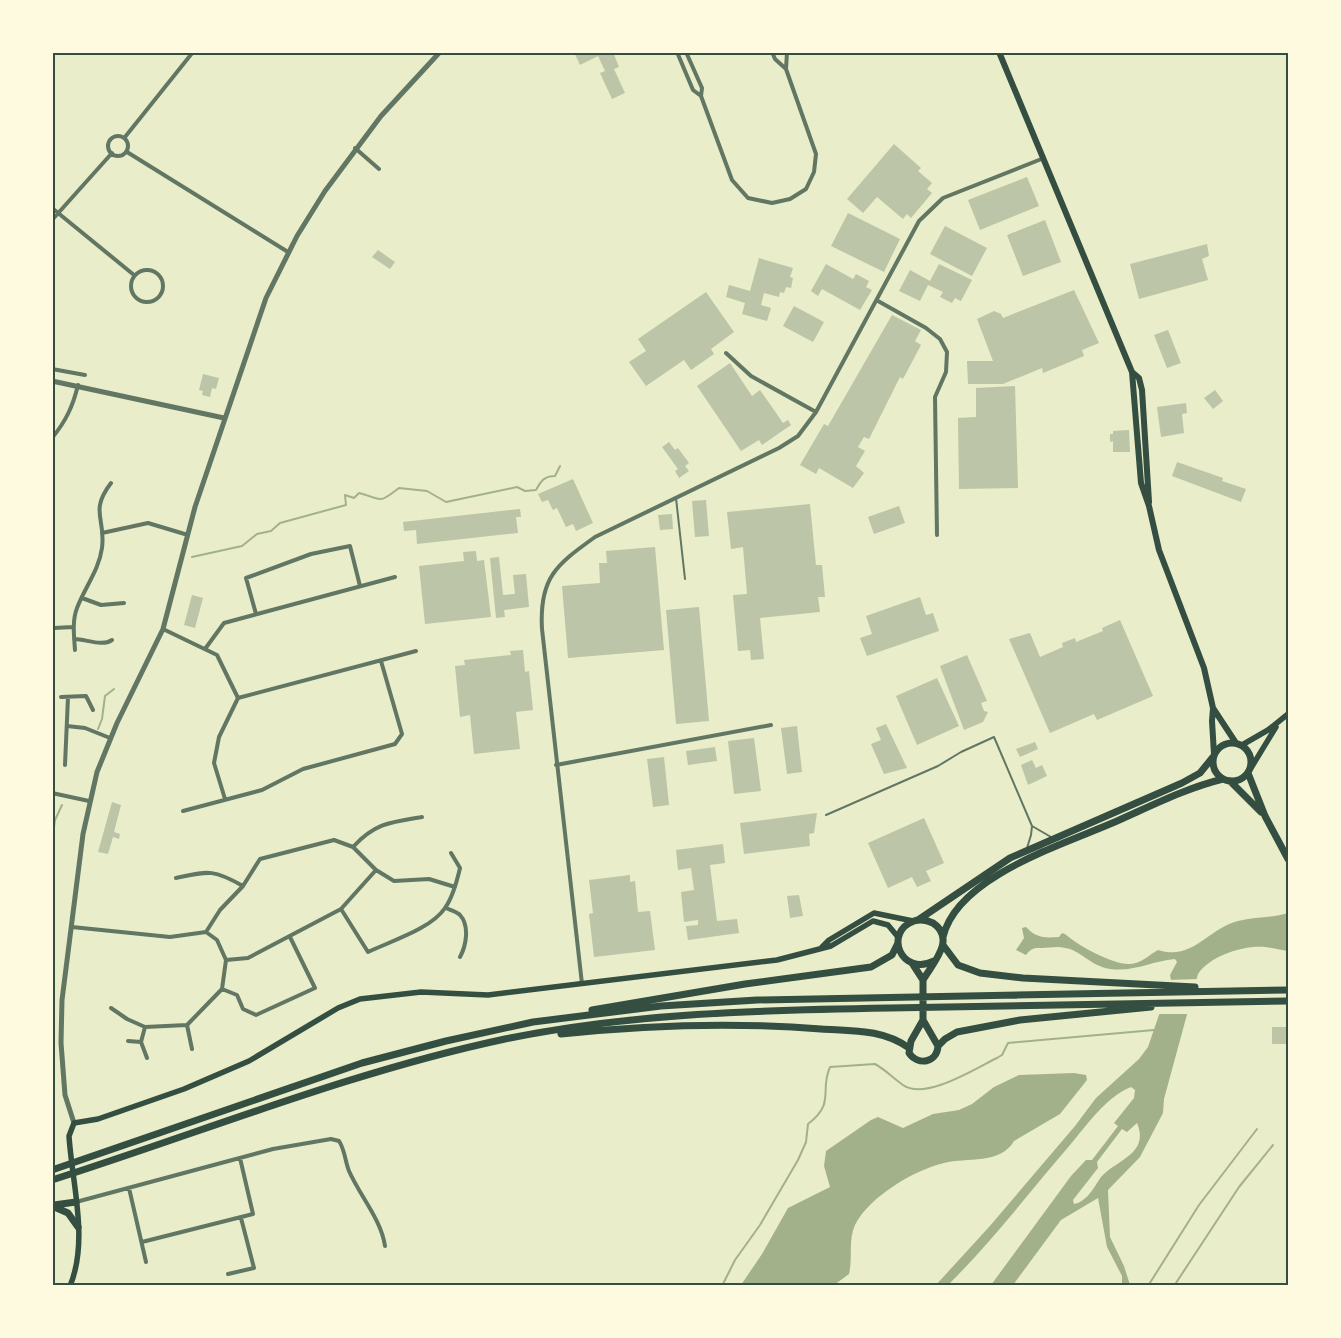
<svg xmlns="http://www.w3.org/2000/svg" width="1341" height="1338" font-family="Rubik,sans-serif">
<rect width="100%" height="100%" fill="#e9edc9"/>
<path fill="#a3b18a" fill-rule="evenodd" d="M1288,913V951C1281,950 1273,948 1265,947C1243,945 1210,956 1198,974L1164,1099L1163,1113L1140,1157L1108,1190L1110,1237L1124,1266L1130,1285H1122V1276L1107,1247L1098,1198L1061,1220L1013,1285H991L1071,1176L1086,1160H1092L1118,1126L1114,1123L1134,1098L1135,1090L1131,1087C1106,1097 1087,1125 1070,1145C1031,1190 995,1238 952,1281L948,1285L935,1286L989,1227L1075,1126L1096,1098L1139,1059L1148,1047L1171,980L1170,975L1177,962L1175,959C1151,961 1136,972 1110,969C1090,966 1081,950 1065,948C1058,946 1049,948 1042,948C1034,948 1031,948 1026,955L1016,950L1024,938L1022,928L1026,927C1036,938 1044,938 1059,937L1062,933L1065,934C1077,945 1113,965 1130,964C1140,964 1149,955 1158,950C1193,961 1207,929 1238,921C1255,917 1272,918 1288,913ZM1137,1123C1150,1154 1116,1160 1101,1177C1094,1187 1087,1202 1074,1204L1073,1200L1098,1168L1097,1162L1122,1129L1127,1132Z
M1074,1073L1086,1075L1087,1080L1060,1114L1014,1141C1000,1165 967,1157 944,1163C914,1170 869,1197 855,1225C848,1240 853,1258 849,1274L834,1285H741L762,1254L788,1208L830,1187L824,1166L826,1151L871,1120L878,1117L903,1128L933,1114L959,1110L972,1104L994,1087L1019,1075Z"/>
<path fill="#e9edc9" d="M1200,979L1189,1014H1157L1168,980Z"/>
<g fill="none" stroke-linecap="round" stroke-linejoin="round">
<path stroke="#a3b18a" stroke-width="2" d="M192,557L242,546L257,534L271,531L280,523L346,505L345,495L354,498L359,493C383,499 377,505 399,488L427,491L446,502L517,487L525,491L536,490C541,481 544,476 555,476L560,466
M98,729L102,719L105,696L114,689
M52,840L55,820L62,805
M722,1286L735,1260L760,1225L798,1160L806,1142L808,1124C836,1102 819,1092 830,1067L875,1064C886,1070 894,1079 903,1085C925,1101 976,1068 997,1058L1002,1055L1008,1043L1154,1030
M1148,1286L1199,1205L1257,1129
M1174,1286L1239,1187L1273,1145"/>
</g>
<path fill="#bcc5a7" d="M574,52H613L619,67L614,69L625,93L612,99L600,73L605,71L598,56L580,65Z
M894,144L921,168L918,171L932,183L927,189L932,193L911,218L907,214L903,219L877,197L863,213L847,199Z
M1027,177L1039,206L980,230L968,200Z
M848,213L900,239L884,272L831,246Z
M1045,220L1061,262L1023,276L1007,235Z
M945,226L987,248L972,276L930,254Z
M1207,244L1209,256L1202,259L1208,280L1139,299L1130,264Z
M378,250L395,262L390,269L372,257Z
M759,258L793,268L790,277L793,278L791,288L786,287L784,293L780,292L779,297L764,293L761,305L771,308L767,321L742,314L745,303L726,297L729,285L750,291Z
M826,264L853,279L856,274L869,281L866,287L872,290L860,310L822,289L818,296L811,291Z
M939,264L972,280L961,301L955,298L952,303L940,297L943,292L928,285L920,301L899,291L910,270L930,281Z
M1074,290L1099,343L1082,350L1084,356L1043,373L1042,368L1003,384H968L967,361H993L977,319L994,311L1001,314L1003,318Z
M706,292L734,332L711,349L714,354L691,370L684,360L646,386L629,362L646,351L638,339Z
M794,306L824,322L813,342L783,326Z
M892,315L921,330L915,341L921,345L903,379L900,377L869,439L864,437L858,447L865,451L856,466L864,473L853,488L819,468L816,474L800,465L824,424L828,426Z
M1168,330L1181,363L1167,368L1154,335Z
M730,363L752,396L760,390L783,423L788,420L791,425L762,445L759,440L741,451L697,386Z
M203,374L219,378L216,389L212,388L210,397L202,395L203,391L199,390Z
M1015,386L1018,488L959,489L958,418L976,417V388Z
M1215,390L1223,401L1213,409L1204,398Z
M1186,403L1187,413L1182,414L1184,433L1161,437L1157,407Z
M1129,430L1130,452H1113V441L1110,442V434H1113V431Z
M669,442L675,450L678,448L689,463L685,466L689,471L679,478L675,471L678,469L662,447Z
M1177,462L1223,478L1222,481L1246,489L1241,502L1172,476Z
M573,479L593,523L576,531L573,524L566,527L557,508L553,510L548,500L542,502L538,494Z
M706,500L709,536L695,537L692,501Z
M810,504L816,565H822L825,597H818L820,612L760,618L764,659L751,660L750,650L738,651L733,595L747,594L743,547L731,549L727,512Z
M899,506L905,523L874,534L868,517Z
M520,509L521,517H516L518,533L417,544L416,530L404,531L403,522Z
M672,514L673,529L660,530L658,515Z
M655,547L664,650L568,658L562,586L600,583L599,563H607L606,551Z
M476,551L477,561L484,560L491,617L425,624L419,566L464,561L463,552Z
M499,557L503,595L515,594L513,575L526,574L529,607L504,610L505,617L496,618L490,558Z
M192,595L203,598L195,628L184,625Z
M920,597L926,615L933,613L939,631L867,656L860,638L872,634L866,616Z
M699,607L709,721L676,724L666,610Z
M1120,620L1153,696L1097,720L1094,714L1050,733L1009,639L1030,633L1040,657L1063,647L1062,643L1075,638L1076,642L1103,631L1102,628Z
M523,650L525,672L529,671L533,710L516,712L520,749L474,754L470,715L460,717L455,666L465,665L464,660L511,655L510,651Z
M967,655L987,701L981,703L984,711L988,712L983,722L964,730L940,666Z
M937,678L959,726L917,745L896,696Z
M886,724L907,768L884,774L871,744L881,740L876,728Z
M797,726L802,772L787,774L781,728Z
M754,738L761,791L734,794L728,741Z
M1035,742L1038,749L1020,757L1016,749Z
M715,747L717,761L688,765L686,751Z
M664,757L669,805L653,807L647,759Z
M1032,760L1036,768L1042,765L1047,776L1028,785L1021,765Z
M112,802L121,805L114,832L120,834L119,839L113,837L108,854L98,852Z
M817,813L814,833L809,834L810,846L744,854L740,823Z
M924,818L944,863L926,871L931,881L917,887L912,877L888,888L868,843Z
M723,844L725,863L710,865L717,921L737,919L739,933L688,940L686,926L698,925V920L684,922L681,892L694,890L691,868L678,870L676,850Z
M630,875V882L635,881L638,912L650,911L655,950L594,957L589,914L593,913L589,880Z
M799,895L803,916L790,918L787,896Z
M1272,1027H1288V1044H1272Z"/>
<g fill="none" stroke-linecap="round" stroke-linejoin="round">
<path stroke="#617663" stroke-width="2" d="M676,498L685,579
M826,815L938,766L961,752L994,737L1032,826L1031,835L1027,848
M1032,826L1051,837"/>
<path stroke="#617663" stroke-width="4" d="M677,52L693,90L701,96
M686,52L702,88L701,96L732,180L748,198L772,203L790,199L806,189L814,172L816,154L786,69L787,52
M772,52L775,59L786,69
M108 146a10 10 0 1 1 20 0a10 10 0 1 1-20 0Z
M125,137L193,52
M355,148L379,169
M127,152L288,252
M52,208L134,275
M52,220L112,153
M131 286a16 16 0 1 1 32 0a16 16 0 1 1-32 0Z
M878,301L926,328L940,339L947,352L946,372L935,397L937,535
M726,353L751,376L816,412
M52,369L85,375
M52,438C66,421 73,406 78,385
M102,533L148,523L188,535
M82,598L101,605L124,603
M256,614L246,578L311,554L350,546L360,586
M54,628L73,627
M163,629L217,655L238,698L416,651
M74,639C86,639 102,647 112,640
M205,649L224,623L395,577
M75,650C74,636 72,621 77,608C85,587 99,570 102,548C106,518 89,512 111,483
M61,697L86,696L93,710
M67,726L85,728L110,738
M65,765L68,697
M556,765L771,725
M52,793L89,801
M225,799L214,763L219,737L238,698
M183,811L262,790L303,769L395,744L402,734L381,661
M353,847C375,823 391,822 422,817
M176,878C209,871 213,869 243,886
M446,908C450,910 457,912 460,915C470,926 466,946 460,957
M341,909L376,870
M72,927L170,937L206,932L220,910L243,886L260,859L334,840L353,847L376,870L394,881L429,879L455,887
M226,960L248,958L341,909L368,952C391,941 431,929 445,908C453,897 457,881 460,868L451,853
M582,984L542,629C539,578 556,565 595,537L779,448L798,436L816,412L919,221L943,198L1044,158
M222,989L237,995L243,1009L256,1015L315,988L290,937
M111,1008L127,1019L145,1027L187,1025L222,989L226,960L217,940L206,932
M187,1025L192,1049
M145,1027L141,1042L147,1058
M128,1041L141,1042
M129,1188L146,1262
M76,1202L273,1149L331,1139L339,1141C345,1150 345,1161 349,1171C360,1196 381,1219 385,1246
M142,1242L253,1214L240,1158
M228,1274L254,1268L241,1218"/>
<path stroke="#617663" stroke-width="5" d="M52,381L224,418
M74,1123L65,1095L61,1043L62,1000L83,834L97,772L117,723L163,629L195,507L266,298L297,236L325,191L381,116L440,52"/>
<path stroke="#344e41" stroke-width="5.5" d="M1242,745L1268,730L1288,714
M1251,768L1276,727
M822,947L829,940L874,913L913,921
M70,1286C89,1240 72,1184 69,1136L74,1123L98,1119L184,1089L249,1061L338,1008L360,999L421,992L488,995L777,960L831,946L873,921L888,925L898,937"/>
<path stroke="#344e41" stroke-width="6" d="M999,52L1132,372L1141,483L1149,506L1159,550L1204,668L1213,708L1212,721L1214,754
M1132,372L1139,378L1142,390L1149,502
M1213,708L1236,743"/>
<path stroke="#344e41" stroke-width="7" d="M1213 762a19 19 0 1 1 38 0a19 19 0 1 1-38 0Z
M1248,773L1265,816L1288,859
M1230,781L1261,812
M918,920L1010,858L1182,783L1200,773L1213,757
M943,937C957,876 1065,844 1117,821C1151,806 1186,788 1223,779
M943,945L958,965L980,973L1023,978L1195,987
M912,963L923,980V1020L911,1041L909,1053C918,1066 937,1063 938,1046L923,1020
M923,980C932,964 957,939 933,923C927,920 920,919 914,921C883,932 901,977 934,961
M592,1010L745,984L871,967L892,955L898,943
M561,1034C647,1025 734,1022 821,1029C852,1031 883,1029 909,1048
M938,1046L945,1039L957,1032L1020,1020L1151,1007
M52,1170L362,1063L446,1041L533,1022L661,1006L757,1000L1288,990
M52,1180C203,1132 350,1072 505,1039C632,1013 761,1010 890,1008C1023,1005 1156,1003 1288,1001
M54,1205L76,1202
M52,1206L68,1213L78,1227"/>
</g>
<rect width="1341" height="1338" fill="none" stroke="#fefae0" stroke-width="108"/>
<rect x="54" y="54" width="1233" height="1230" fill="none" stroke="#344e41" stroke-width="2"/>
</svg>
